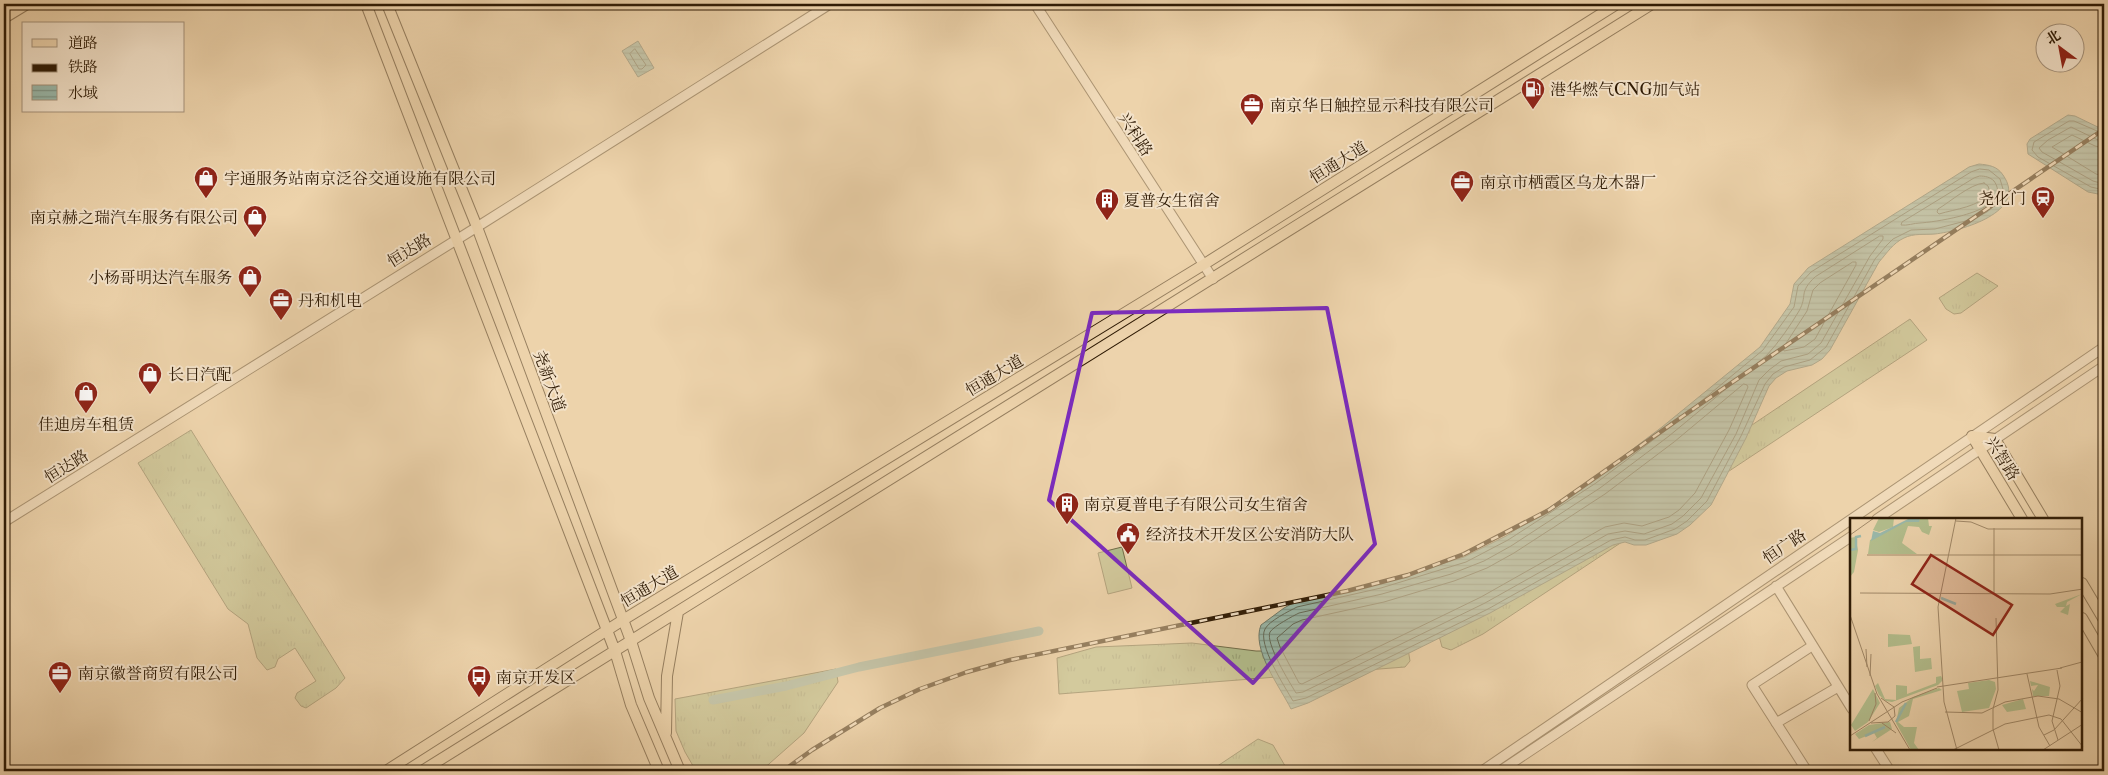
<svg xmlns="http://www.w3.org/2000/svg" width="2108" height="775" font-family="'Libre Caslon Text','Noto Serif SC',serif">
<defs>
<pattern id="grass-tufts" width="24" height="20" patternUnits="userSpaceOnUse" patternTransform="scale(1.25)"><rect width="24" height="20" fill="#b3be8d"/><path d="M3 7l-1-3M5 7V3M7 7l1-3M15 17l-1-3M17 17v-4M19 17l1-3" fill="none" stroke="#9aa378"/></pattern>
<pattern id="water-rules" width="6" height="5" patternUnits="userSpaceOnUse" patternTransform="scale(1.25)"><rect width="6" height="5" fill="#99b8aa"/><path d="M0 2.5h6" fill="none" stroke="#7d9588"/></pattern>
</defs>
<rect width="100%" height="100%" fill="#edd3ac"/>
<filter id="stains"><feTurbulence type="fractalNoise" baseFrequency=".004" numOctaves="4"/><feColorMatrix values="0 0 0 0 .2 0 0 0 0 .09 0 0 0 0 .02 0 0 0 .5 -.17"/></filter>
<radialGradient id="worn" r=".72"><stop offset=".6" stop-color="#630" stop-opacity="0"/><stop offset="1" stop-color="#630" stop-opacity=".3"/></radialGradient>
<path fill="url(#grass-tufts)" stroke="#716c49" d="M1977,273L1998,286L1961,313L1954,314L1946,309L1939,298Z
M1910,319L1927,340L1483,634L1451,650L1442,647L1438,632L1497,596Z
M191,430L345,678L336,688L306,708L301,706L295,698L297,693L316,681L295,648L278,659L275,667L267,670L257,658L248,624L228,609L138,463Z
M1406,636L1410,661L1405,667L1059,694L1057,658L1096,647L1192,643L1256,651H1340Z
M836,669L838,682L804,733L761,771H696L685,752L676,731L675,699Z
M1258,739L1273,745L1288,771H1210Z"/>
<path fill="#b3be8d" stroke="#716c49" d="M1122,547L1132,588L1108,594L1098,553Z"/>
<path fill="url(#water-rules)" stroke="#6f7968" d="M638,41L654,68L638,77L622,51Z
M2068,115L2075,116L2104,130V194L2103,195L2088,192L2028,154L2027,144L2030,139Z
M1979,164C1989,165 1997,166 2003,175C2029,212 1961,231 1935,234C1924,235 1914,233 1904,238C1893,243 1887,253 1879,262L1830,350L1822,359L1812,365L1787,371L1776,378L1769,386L1746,438L1711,505L1690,525L1677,534L1646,545H1634L1625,542L1613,545L1490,613L1308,703L1291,709C1280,687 1251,649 1261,625L1284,608L1295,602L1379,583L1464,557L1506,536L1593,479L1662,427L1760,347L1790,304L1794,284L1808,268L1955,176L1969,167Z"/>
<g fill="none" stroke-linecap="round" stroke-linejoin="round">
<path stroke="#646a58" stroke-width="1" d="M635,49L646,65L642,69H639L630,54Z
M2104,134L2074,121H2069L2034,142L2032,150L2038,157L2091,187L2104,190
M2104,141L2098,140L2071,127L2048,140L2039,148L2042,152L2093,181L2104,184
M2104,148L2095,146L2072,135L2052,147L2096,174L2104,176
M1980,169L1989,170L2000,179L2003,189L2000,201L1987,212L1973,219L1935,229L1911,230L1893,239L1886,246L1875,259L1826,347L1810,360L1784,367L1773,374L1765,384L1741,436L1707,501L1687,521L1675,529L1645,540H1635L1625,537L1611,540L1488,609L1306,698L1293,701C1285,687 1257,644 1265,629C1269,621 1289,611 1297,607L1381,588L1466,562L1508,540L1596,483L1665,431L1763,350L1794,307L1798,286L1811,272L1958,180L1971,172Z
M1980,176C1985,176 1990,177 1994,181C2015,211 1936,222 1920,223C1914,223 1907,226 1901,225L1902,222L1974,178Z
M1984,183L1988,186L1990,192C1980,207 1955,209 1939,214L1937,212L1938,209C1950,202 1970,184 1984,183Z
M1880,236H1883V239L1870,256L1821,343L1808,354L1781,361L1769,370L1759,380L1736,434L1701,498L1683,516L1672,524L1644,534L1625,531L1608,534L1485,603L1303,692L1296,693C1290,683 1265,643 1270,632C1274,626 1293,616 1299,613L1382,594L1451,574L1484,561L1511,546L1600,488L1669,436L1767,355C1779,342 1790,326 1799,311C1808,295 1798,293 1815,277Z
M1853,262H1856V265L1815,339L1804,347L1784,351L1783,348L1807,311L1813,290L1820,283Z
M1744,384L1747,385L1748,387L1729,430L1695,493L1679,510L1669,517L1642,526L1624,523L1605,527L1481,597L1302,684L1299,683L1280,647L1277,638L1293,624L1302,620L1384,602L1454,581L1487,568L1514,553L1605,494L1674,442Z"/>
<path stroke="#99b8aa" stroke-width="9" d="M713,700L786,686L859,667L1039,631"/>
<g stroke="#5e492f" stroke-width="11">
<path id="minor" d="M1035,4L1213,279
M1877,519L2104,366
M4,522L477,227L830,4
M1776,586L1852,709
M1776,723L1838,687
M1876,749L1890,771
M1482,771L2104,347
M1500,771L1852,536
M1807,771L1752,685L1812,646"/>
</g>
<g stroke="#2f1b05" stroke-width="12">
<path id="major" d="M366,4L615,651L631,705L659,771
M387,4L477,227L631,641L649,698L680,771
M4,18L27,4
M1972,436L1995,439L2043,519
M1972,436L2022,519
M2082,583L2104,620
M2082,618L2104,656
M666,733L667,676L678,612
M386,771L623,620L1203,265L1617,4
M422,771L1652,4"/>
</g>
<use href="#minor" stroke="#f3e2c9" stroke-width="9"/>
<use href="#major" stroke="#edd3ac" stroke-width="10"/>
<g stroke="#2f1b05" stroke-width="4.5">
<path id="rail" d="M783,771L812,750L880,708L920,689L967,672L1010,660L1347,591L1408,575L1464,554L1549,510L1696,407L2104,129"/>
</g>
<use href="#rail" stroke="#f3e2c9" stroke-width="2.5" stroke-dasharray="8" stroke-linecap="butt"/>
</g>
<path d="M0 0H2108V775H0ZM1327,308L1375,544L1253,683L1049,500L1092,313Z" fill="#edd3ac" fill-opacity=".55" fill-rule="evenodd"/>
<path fill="none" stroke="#7b2cbf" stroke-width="4" stroke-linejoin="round" d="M1327,308L1375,544L1253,683L1049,500L1092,313Z"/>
<defs>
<g id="fuel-pin" transform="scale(1.25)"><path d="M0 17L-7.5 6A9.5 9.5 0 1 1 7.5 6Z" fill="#8f2418" stroke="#f3e2c9"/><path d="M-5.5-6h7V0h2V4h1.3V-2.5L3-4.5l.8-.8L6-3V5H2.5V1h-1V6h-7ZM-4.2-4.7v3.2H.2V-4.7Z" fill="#fff"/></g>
<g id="office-pin" transform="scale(1.25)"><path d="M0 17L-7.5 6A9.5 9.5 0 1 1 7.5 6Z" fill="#8f2418" stroke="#f3e2c9"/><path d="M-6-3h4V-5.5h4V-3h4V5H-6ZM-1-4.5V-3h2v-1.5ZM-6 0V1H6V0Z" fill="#fff"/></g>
<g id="shop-pin" transform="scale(1.25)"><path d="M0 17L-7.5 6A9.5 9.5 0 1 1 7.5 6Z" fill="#8f2418" stroke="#f3e2c9"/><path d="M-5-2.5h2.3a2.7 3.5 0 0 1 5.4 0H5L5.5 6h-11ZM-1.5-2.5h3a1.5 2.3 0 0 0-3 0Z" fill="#fff"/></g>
<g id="station-pin" transform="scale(1.25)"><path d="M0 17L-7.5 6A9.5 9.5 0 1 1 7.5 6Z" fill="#8f2418" stroke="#f3e2c9"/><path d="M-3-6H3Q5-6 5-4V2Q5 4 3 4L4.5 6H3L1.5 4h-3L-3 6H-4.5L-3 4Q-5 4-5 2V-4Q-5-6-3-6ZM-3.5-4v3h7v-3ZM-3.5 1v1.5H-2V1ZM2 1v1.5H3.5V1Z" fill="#fff"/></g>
<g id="building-pin" transform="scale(1.25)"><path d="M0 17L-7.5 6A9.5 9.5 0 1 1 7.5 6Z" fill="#8f2418" stroke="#f3e2c9"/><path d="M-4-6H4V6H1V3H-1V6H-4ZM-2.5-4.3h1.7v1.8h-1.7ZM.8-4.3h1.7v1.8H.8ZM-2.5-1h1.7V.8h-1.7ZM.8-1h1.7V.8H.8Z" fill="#fff"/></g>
<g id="civic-pin" transform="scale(1.25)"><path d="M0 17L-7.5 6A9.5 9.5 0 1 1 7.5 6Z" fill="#8f2418" stroke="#f3e2c9"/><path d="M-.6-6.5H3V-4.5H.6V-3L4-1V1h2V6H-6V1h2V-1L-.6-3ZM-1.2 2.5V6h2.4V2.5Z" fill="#fff"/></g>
<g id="bus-pin" transform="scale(1.25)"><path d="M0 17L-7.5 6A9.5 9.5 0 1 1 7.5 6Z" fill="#8f2418" stroke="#f3e2c9"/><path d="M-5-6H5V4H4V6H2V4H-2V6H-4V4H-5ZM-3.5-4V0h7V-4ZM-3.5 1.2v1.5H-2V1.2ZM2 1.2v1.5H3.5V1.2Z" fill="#fff"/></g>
</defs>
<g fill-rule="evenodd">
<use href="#fuel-pin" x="1533" y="89"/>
<use href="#office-pin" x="1252" y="105"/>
<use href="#shop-pin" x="206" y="178"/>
<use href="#office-pin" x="1462" y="182"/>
<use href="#station-pin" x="2043" y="198"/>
<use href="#building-pin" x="1107" y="200"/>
<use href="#shop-pin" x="255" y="217"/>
<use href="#shop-pin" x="250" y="277"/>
<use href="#office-pin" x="281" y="300"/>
<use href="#shop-pin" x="150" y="374"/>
<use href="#shop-pin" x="86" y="393"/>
<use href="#building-pin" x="1067" y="504"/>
<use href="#civic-pin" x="1128" y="534"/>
<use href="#office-pin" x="60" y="673"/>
<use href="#bus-pin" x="479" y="677"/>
</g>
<g text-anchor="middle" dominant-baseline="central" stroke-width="4" stroke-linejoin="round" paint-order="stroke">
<g font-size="16" fill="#2f1b05" stroke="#f3e2c9" text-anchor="start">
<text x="1550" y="89">港华燃气CNG加气站</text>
<text x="1270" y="105">南京华日触控显示科技有限公司</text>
<text x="224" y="178">宇通服务站南京泛谷交通设施有限公司</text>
<text x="1480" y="182">南京市栖霞区乌龙木器厂</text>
<text x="2026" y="198" text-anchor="end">尧化门</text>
<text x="1124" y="200">夏普女生宿舍</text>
<text x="238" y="217" text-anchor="end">南京赫之瑞汽车服务有限公司</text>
<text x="232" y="277" text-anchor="end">小杨哥明达汽车服务</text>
<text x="298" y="300">丹和机电</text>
<text x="168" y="374">长日汽配</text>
<text x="86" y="424" text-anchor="middle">佳迪房车租赁</text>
<text x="1084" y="504">南京夏普电子有限公司女生宿舍</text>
<text x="1146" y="534">经济技术开发区公安消防大队</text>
<text x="78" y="673">南京徽誉商贸有限公司</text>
<text x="496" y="677">南京开发区</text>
</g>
<g font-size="16" fill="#2f1b05" stroke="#f3e2c9">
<text transform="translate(1136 134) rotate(57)">兴科路</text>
<text transform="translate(1338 162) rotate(-32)">恒通大道</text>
<text transform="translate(409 250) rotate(-32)">恒达路</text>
<text transform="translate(994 375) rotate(-31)">恒通大道</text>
<text transform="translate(550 381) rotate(70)">尧新大道</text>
<text transform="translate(2003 458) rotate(58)">兴智路</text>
<text transform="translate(66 466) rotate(-32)">恒达路</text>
<text transform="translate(1784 546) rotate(-34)">恒广路</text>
<text transform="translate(649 586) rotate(-31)">恒通大道</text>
</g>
</g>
<g transform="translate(1850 518)">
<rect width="232" height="232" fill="#edd3ac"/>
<path d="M29,0H44L43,9L29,14L23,12ZM232,76L217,84L216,88L220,86L218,97L210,94L215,89H207L205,86ZM38,116L60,117L62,126L38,129ZM70,128V141L81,140L82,151L65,154L63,129ZM139,162L145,164L146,171L139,190L112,194L107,173L119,171L118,165ZM180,163L200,169L199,178H183L182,171L184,173L188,167L181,168ZM89,170L92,172L63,181L59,198L48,204L54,209H67L64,225L69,232H61L46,205L49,190L63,179ZM173,181L176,191L157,194L152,187Z" fill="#b3be8d"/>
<path d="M70,0H78L79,8H82L79,17L72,14L69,9L58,8L52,25L67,36H18L20,22L59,2L68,4ZM5,19L8,32L4,54L0,59V20ZM91,158L93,162L88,167L42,184L36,183L29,177L25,168L28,165L35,181L46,182V167L57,168V176L86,165V159ZM23,171L30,185L18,204L5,213L1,207ZM40,204L42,211L22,224L27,220L24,215L9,221L5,216L19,207Z" fill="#b3be8d"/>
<path d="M60,0H70L69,4H56L21,23L23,13L30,15Z" fill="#99b8aa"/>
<path fill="none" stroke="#99b8aa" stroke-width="2.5" d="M0,32L6,31V19L11,18M91,80L106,86M46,204L56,185M15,218L35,209"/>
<path fill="none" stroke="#a18969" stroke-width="1" d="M106,0L88,89L94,184L107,232M106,3L121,4L138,11H233M144,10V76M0,17L24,0M17,37H233M10,75L200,76L233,71M0,97L27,176L60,232M146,100L148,172L143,191V211L149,232M16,131L17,149M210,150L232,144M207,152L210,168L202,203L208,222M177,156L189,209L200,228M20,158L21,136M87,169L212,150M95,194L132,195L155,184L188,178L209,181L233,195M19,203L26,186L25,175M21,205L38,204L45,198L44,189L31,180M32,205L46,215M194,217L204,212L233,180M0,218L52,184L87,170M103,232L155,206L199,197L211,201L233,229M193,232L233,206"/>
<path fill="#8f2418" fill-opacity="0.15" stroke="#8f2418" stroke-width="2.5" d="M81,37L162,87L143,117L62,66Z"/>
<rect width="232" height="232" fill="none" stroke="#2f1b05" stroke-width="2.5"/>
</g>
<rect width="2108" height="775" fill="none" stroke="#edd3ac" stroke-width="20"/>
<rect x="5" y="5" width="2098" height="765" fill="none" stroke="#2f1b05" stroke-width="2.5"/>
<rect x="10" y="10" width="2088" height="755" fill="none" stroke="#2f1b05"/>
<rect x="22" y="22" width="162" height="90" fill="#f3e2c9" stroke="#a5927b"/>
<rect x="32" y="39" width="25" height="8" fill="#edd3ac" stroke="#a5927b"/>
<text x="68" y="48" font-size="15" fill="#2f1b05">道路</text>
<rect x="32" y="64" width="25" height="8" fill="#2f1b05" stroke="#a5927b"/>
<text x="68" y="72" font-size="15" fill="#2f1b05">铁路</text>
<rect x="32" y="85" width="25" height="15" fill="url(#water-rules)" stroke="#a5927b"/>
<text x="68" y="98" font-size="15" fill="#2f1b05">水域</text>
<g transform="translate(2060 48) rotate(328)"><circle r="24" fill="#f3e2c9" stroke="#a5927b"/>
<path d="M0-4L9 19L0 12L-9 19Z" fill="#8f2418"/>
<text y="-8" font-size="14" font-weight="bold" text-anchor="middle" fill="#2f1b05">北</text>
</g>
<rect width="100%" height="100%" filter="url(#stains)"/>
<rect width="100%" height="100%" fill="url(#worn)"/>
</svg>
